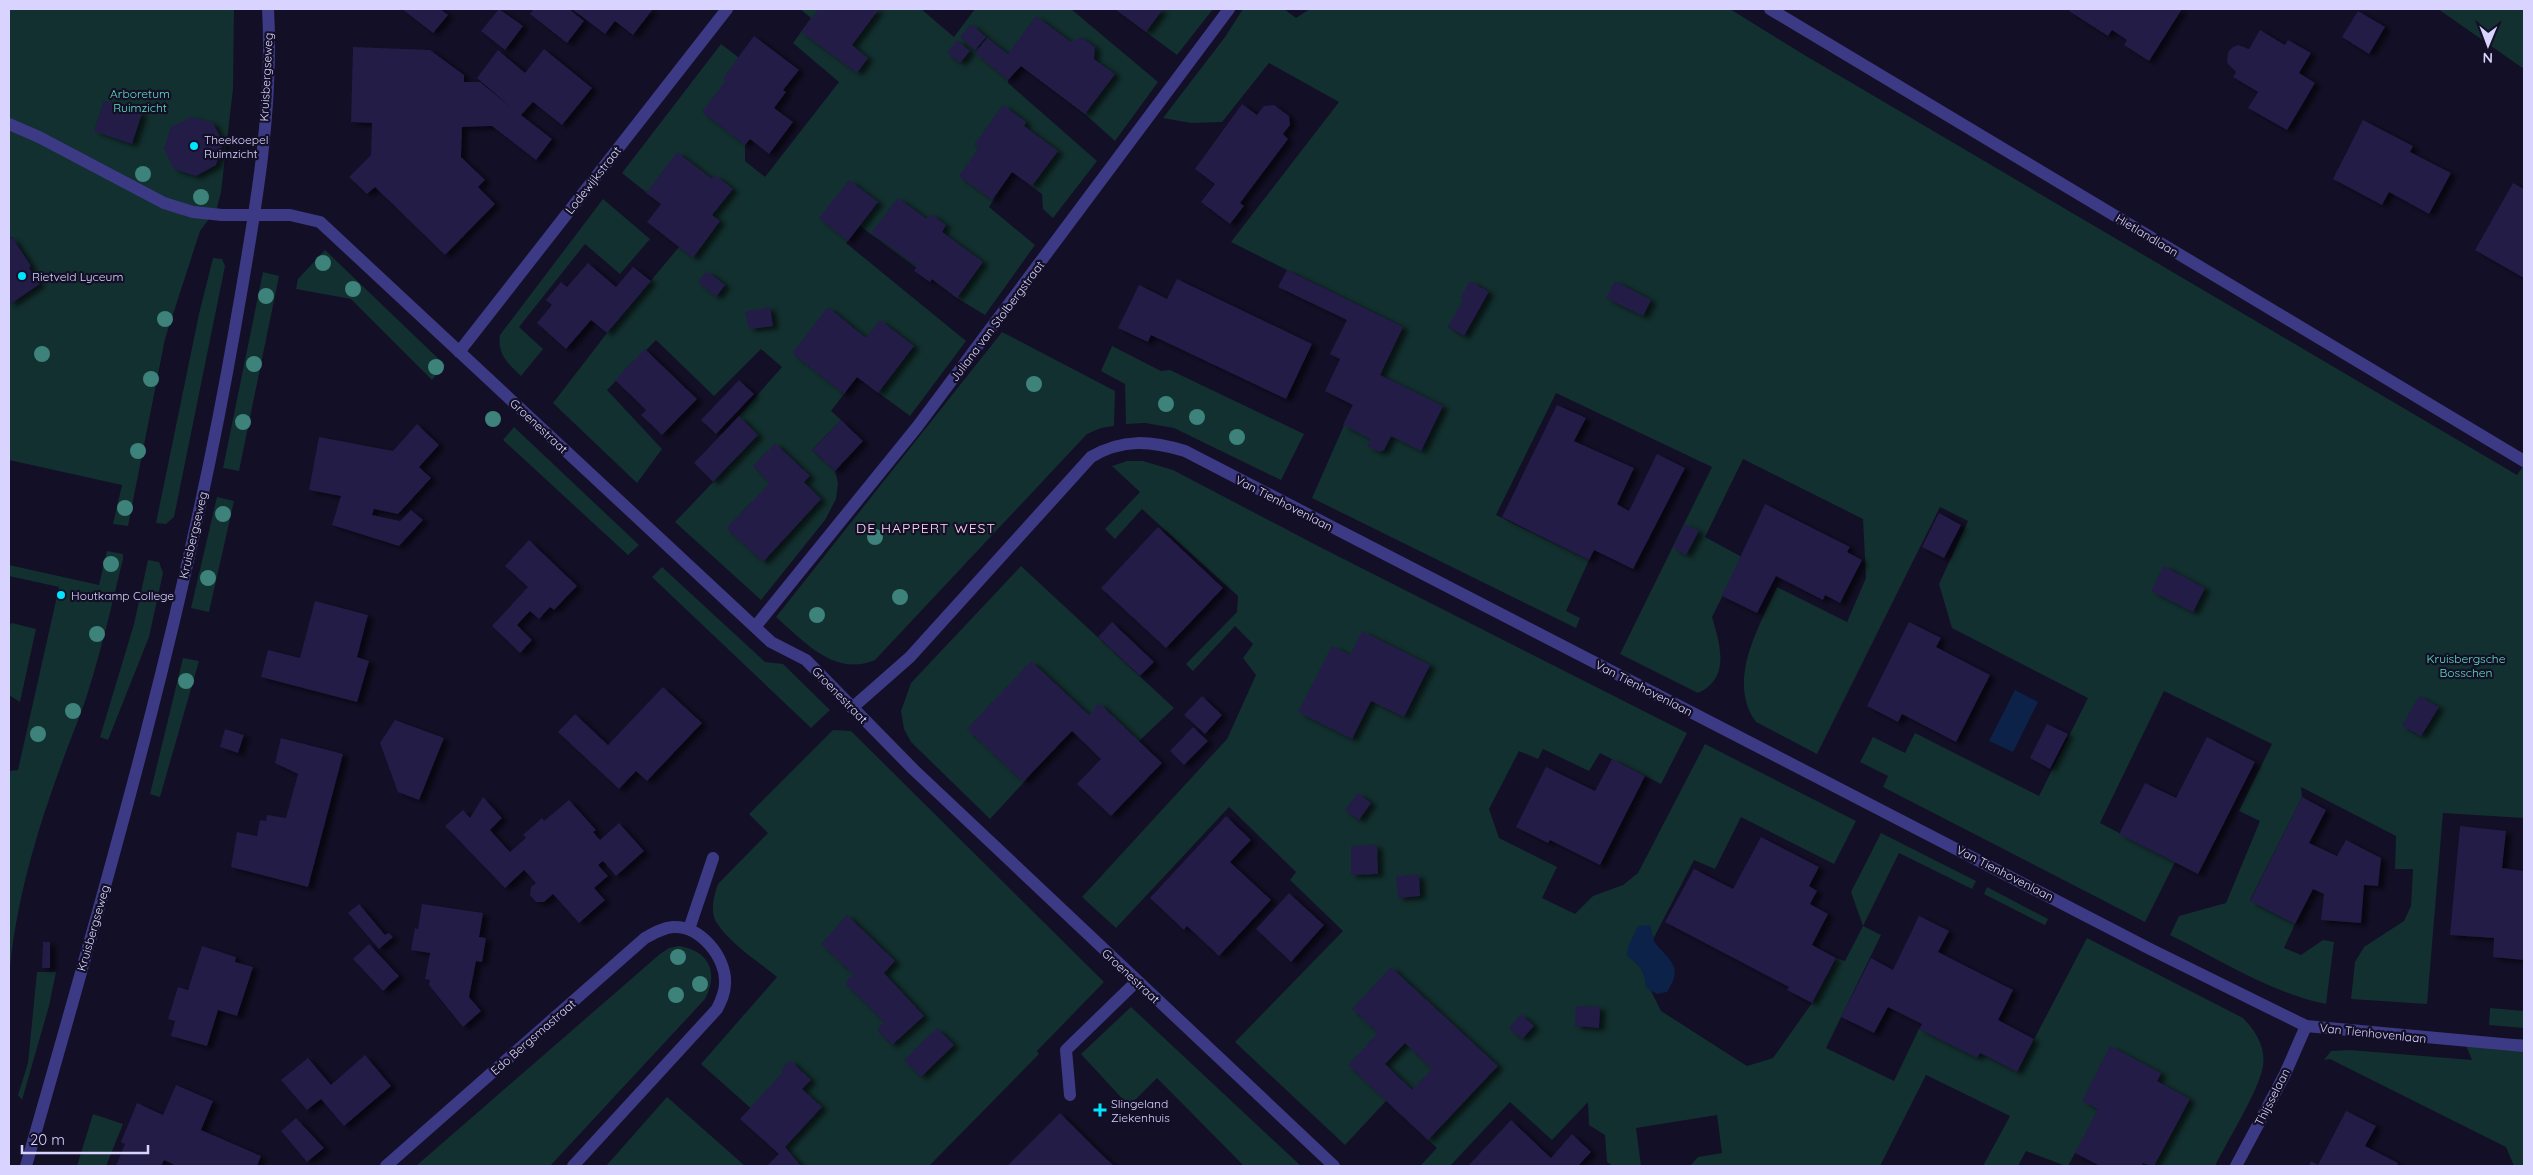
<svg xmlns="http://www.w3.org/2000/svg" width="2533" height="1175" font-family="Quicksand,sans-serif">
<defs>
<filter id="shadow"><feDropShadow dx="5.5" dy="3" stdDeviation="2.5" flood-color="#0009"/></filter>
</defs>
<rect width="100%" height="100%" fill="#130f26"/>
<path fill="#12302f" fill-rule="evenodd" d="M9,9H234L233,89L221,192L217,208L200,231L165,339L128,526L113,524L122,485L9,460V305L40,284L29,268L31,266L12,237L9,238Z
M800,9H921L954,37L975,9H1071L1158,82L1115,141L1085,114L1021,66L1008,80V83L1097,161L1053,218L1043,209L1042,194L1012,172L989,207L1035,245L985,315L957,298L860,226L846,243L966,341L910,416L857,377L831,411L841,420L812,450L835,471L838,483L836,499L825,520L761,600L675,522L740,454L739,416L782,367L761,349L714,396L656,340L607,390L662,449L637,483L553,403L607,333L679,247L661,204L622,173L721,44L738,57L750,139L745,145V161L765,177L839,82L793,43L811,18Z
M1115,9H1213L1177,55Z
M1243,9H1284L1296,18L1310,9H1730L1806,56L2517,475L2524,465V818L2443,813L2427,1004L2351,999L2355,962L2364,947L2404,921L2411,906L2413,869H2395L2396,836L2301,787L2302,797L2250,900L2295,924L2284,948L2301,955L2323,940L2334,942L2326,1004C2271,993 2220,960 2170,935L2179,916L2226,903L2260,821L2239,811L2272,744L2164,691L2100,823L2175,862L2145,922L1883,787L1888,776L1860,762L1873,737L1905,753L1915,733L2039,796L2088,698L1952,628L1939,584L1968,521L1940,507L1817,754L1756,722C1726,681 1759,627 1777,587L1847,622L1866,578L1863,519L1743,459L1705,537L1742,557L1712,617C1720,644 1731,678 1698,693L1620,654L1712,467L1556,393L1496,515L1589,560L1566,611L1580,618L1576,628L1312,498L1353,405L1402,327L1231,242L1339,102L1269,63L1222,122L1191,123L1163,118L1225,37ZM1479,286L1489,293L1464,336L1448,327Z
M2438,9H2524V69Z
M603,199L650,239L620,274L585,244L519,327L543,349L521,376C508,363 497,355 500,335Z
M325,250L445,365L432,380L351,299L296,289L298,279Z
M213,258L222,259L225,266L174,517L166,524L156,523L199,314Z
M263,272L279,276L239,471L223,468Z
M1002,332L1115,391L1114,426L1101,428L1087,434L875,660C834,677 805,642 776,617Z
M1112,346L1161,371L1170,370L1304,434L1281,480L1174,428L1145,423L1126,424L1125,384L1101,371Z
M514,427L639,545L628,555L503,440Z
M1127,461H1143L1173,470L1318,546L1687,733L1661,784L1600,753L1589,771L1543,749L1538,759L1519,751L1489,809L1499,838L1557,867L1542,898L1575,914L1593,896L1623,885L1638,873L1705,744L1856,821L1834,864L1741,817L1715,869L1694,860L1647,951L1650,989L1661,1011L1747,1066L1773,1058L1812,1003L1836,958L1845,961L1863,926L1851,892L1881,833L1976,881L1972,889L1899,853L1863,926L1881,935L1826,1048L1894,1081L1919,1029L1977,1058L1980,1053L2017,1072L2087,938L2243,1018C2255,1030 2266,1047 2263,1066C2259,1091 2227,1141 2215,1166H2136L2075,1153L2068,1166H2066L2026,1151L2018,1166H1983L2010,1116L1926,1075L1880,1166H1690L1698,1157L1722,1153L1717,1115L1636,1128L1641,1166H1613L1607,1162L1605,1135L1589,1125L1588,1102L1552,1140L1510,1102L1450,1166H1420L1437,1148L1386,1101L1345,1145L1235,1042L1343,931L1290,880L1296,872L1229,807L1116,928L1082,897L1227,739L1256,675L1243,658L1253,644L1235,626L1193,671L1186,664L1237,612L1238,596L1142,509L1115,539L1105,529L1140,492L1112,466Z
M217,497L234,501L209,612L191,608Z
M107,551L123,554V559C112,604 102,648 88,692C81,715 71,737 63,760C37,830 14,906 9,981V771L18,770L59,587L9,576V565L99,585Z
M148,560L159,562L163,573L149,637L108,740L100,737L134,624Z
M1021,566L1174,708L1139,741L1071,731L990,819L911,742L904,729L901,711L911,683Z
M662,567L765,662L783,664L830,710L811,728L652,577Z
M12,623L36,629L20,702L9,695V626Z
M183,658L199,661L160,797L150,794Z
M833,730L851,731L1104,982L1037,1051L1039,1054L929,1166H767L779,1154L782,1136L701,1064L777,977C758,961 730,944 716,922C710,910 714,895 718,884L768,833L749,814Z
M1987,887L2048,919L2045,925L1984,894Z
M679,946C709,951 719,972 705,999L550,1166H416L660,954L669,948Z
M37,972H56L49,1006L22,1100L18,1095L28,1063Z
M1131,1007L1301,1166H1244L1157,1078L1129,1106L1081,1054Z
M2490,1008L2524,1011V1028L2489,1025Z
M2463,1038L2524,1039V1166H2514L2506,1147L2330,1059L2324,1060L2331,1051L2350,1050L2472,1060Z
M667,1097L745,1166H606Z
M93,1114L123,1124L106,1166H77Z"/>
<path fill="#0c2248" d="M2015,690L2038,702L2013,752L1989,741Z
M1650,925C1652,931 1653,940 1656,944C1672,963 1683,967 1667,992L1657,994L1646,988C1645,972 1640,965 1627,956L1628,947L1638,926Z"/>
<path fill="#241b47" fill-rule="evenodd" filter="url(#shadow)" d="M402,9H440L448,15L433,33Z
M499,9L523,26L505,50L481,31Z
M534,9H569L584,21L567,43L530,14Z
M572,9H653L633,35L615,21L605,34Z
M819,9H879L852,45L868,58L857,73L801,32Z
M1115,9H1163L1146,32Z
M2070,9H2182L2149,61L2124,45L2127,40L2112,30L2108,36L2069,11Z
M2358,11L2385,27L2369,54L2342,37Z
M1036,16L1071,42L1081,37L1095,47L1094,59L1115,74L1085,114L1021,66L1008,80L975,53L987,38L1008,54Z
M971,24L986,37L975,50L960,37Z
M2260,30L2285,45L2288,40L2311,53L2299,73L2315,83L2287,130L2248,108L2258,92L2233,77L2236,72L2227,63L2228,52L2233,47L2238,45L2249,49Z
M754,36L799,70L783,90L786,92L774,108L793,122L769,154L750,139L745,145L702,112L726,80L723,78Z
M957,40L970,51L960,63L947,53Z
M353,47L430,50L464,75V82H480L513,109L477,78L498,50L525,73L544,49L592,88L562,125L533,102L521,115L552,139L536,160L492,126L462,127L461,157L485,180L478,187L495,204L445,255L375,187L367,194L349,177L371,155L372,123L351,122Z
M104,101L142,113L132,144L94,131Z
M1242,104L1257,115L1264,106L1274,105L1289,116L1290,125L1283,134L1288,139L1240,203L1244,206L1230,224L1201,202L1215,184L1195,169Z
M1003,105L1026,122L1024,126L1058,151L1032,186L1012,172L992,200L959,176L979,148L974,145Z
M191,117L213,123L223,143L216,165L196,176L174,169L164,149L171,127Z
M2363,120L2413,146L2410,152L2451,173L2429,214L2389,192L2382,205L2333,179Z
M677,152L712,179L715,175L733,189L712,215L720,221L693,258L647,222L661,204L646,193Z
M849,180L878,202L848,241L819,218Z
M2513,183L2524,189V278L2475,250Z
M898,198L927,219L931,214L946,225L942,232L983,262L957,298L932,279L930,282L914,271L917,266L871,233Z
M12,237L31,266L29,268L40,284L9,305V239Z
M588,263L616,287L633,267L651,281L607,333L591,320L566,349L537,323L552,305L546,300L561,282L567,287Z
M1287,270L1403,327L1380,375L1443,406L1421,451L1391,436L1384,450L1379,452L1367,446L1371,439L1343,425L1353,405L1325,391L1340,359L1330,354L1347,320L1278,287Z
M707,271L725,285L716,297L698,282Z
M1177,279L1312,344L1286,399L1151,335L1148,342L1118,328L1139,285L1167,299Z
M1470,281L1489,292L1464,336L1448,327L1463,300L1460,298Z
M1615,281L1651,300L1643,316L1606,298Z
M770,307L773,326L749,329L745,312Z
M828,307L866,338L880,320L914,346L878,393L857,377L844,394L792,353Z
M645,349L697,399L662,435L641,415L646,410L615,380Z
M739,380L754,394L716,434L701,420Z
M1557,405L1586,418L1574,441L1634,468L1617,504L1629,511L1657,454L1685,468L1633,569L1594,550L1589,560L1502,517Z
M739,416L758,435L713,482L694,463Z
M841,420L863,441L835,471L812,450Z
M417,424L439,445L419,467L431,478L398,514L374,509L372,515L400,521L411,510L423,520L399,546L332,525L341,496L309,490L319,437L393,451Z
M775,443L810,476L804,482L821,499L763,562L726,528L770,483L753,466Z
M1765,504L1850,547L1847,552L1862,560L1840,603L1825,595L1823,600L1776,576L1757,613L1722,596Z
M1939,513L1961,525L1944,558L1922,547Z
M1685,524L1699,531L1686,555L1673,548Z
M1158,527L1223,588L1166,648L1101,588Z
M529,540L577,586L554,610L550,607L539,619L530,611L517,625L532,640L520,653L492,626L528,587L505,566Z
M2163,566L2205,588L2193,612L2151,591Z
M315,601L368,615L357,657L369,661L357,702L261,677L268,650L300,658Z
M1112,622L1154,662L1140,676L1098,637Z
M1909,622L1941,638L1936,647L1990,675L1956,742L1902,714L1898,722L1867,706Z
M1362,631L1430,665L1404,717L1371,701L1352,739L1298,712L1332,646L1350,655Z
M1031,661L1089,715L1099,703L1162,763L1111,816L1077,784L1101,759L1072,731L1023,782L967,729Z
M663,687L702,723L647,781L636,771L619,789L558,732L575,714L608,745Z
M1202,696L1222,715L1205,734L1184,715Z
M2419,696L2439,707L2421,736L2402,726Z
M395,720L444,738L419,800L398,792L380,743Z
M2047,724L2068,734L2050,769L2030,758Z
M1193,727L1208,741L1184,765L1170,751Z
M225,729L244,735L238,753L220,747Z
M2207,737L2255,762L2198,874L2119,834L2145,783L2176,798Z
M281,738L343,754L308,887L231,867L237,832L257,836L260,820L266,821L267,815L286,818L298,774L275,763Z
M1612,759L1645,776L1600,865L1550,840L1548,843L1516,827L1546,767L1595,791Z
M1358,793L1371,803L1359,820L1345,810Z
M483,797L502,818L490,830L510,852L526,838L523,835L542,818L544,821L569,800L596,830L593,832L600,840L619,823L644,851L616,876L603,861L598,865L608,876L594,888L605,900L579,923L553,894L544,902H536L530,895L531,887L536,883L524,870L505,888L445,826L463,810L470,818Z
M2302,797L2326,810L2309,843L2337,856L2346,840L2381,858L2378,886L2364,885L2361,923L2321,920L2324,894L2313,889L2295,924L2250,901Z
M1226,816L1251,840L1230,862L1271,900L1219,956L1187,926L1184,930L1150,898Z
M2460,826L2506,831L2502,868L2524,871V960L2493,957L2494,938L2450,935Z
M1761,837L1819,867L1809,886L1817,891L1810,904L1828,914L1812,945L1836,958L1812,1003L1787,990L1789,987L1665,922L1694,869L1733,889Z
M1377,845L1378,874L1351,875V846Z
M1419,875L1420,896L1398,898L1396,876Z
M1289,893L1324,925L1291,962L1256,929Z
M359,904L385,935L389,933L393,937L379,949L348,913Z
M422,904L483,913L479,937L486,938L482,962L476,961L469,997L481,1011L463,1027L429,985L430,980L425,979L430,953L411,950L415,928L418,929Z
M847,915L895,961L884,973L924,1016L892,1045L877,1030L884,1022L845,983L853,974L821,944Z
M1919,916L1949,931L1938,952L2013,990L1998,1020L2034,1039L2017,1072L1980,1053L1977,1058L1919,1029L1922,1024L1888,1007L1874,1033L1841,1017L1871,958L1893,970Z
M43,942H50V968H42Z
M369,944L399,976L383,991L353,959Z
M202,946L236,957L235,962L253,967L237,1016L218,1010L207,1046L171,1036L175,1021L168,1019L178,987L188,990Z
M1391,967L1498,1066L1428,1140L1348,1065L1378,1033L1352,1009ZM1405,1043L1432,1069L1412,1090L1385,1064Z
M1576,1006L1600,1007L1599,1028L1575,1026Z
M1521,1014L1534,1026L1522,1039L1509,1028Z
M937,1028L954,1045L921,1077L904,1060Z
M2110,1046L2161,1073L2157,1081L2190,1099L2154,1166L2143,1163L2142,1166H2100L2075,1153L2098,1109L2082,1101Z
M365,1055L391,1086L344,1126L321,1099L307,1110L281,1080L308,1058L331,1085Z
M790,1060L811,1080L802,1089L822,1107L785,1147L801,1166H767L779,1154L740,1119L783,1072L781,1070Z
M176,1085L213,1101L201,1130L261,1156L257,1166H177L164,1160L161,1166H116L125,1144L121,1142L137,1103L163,1115Z
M2346,1111L2376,1126L2365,1146L2398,1163L2397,1166H2309L2311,1161L2318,1165Z
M1060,1113L1098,1151L1114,1166H1007Z
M296,1118L324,1148L307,1162L281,1131Z
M1511,1120L1551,1158L1572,1134L1591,1152L1578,1166H1468Z"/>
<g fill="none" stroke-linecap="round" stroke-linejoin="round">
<path stroke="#3d3a85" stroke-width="12" d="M1770,9L2524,461
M9,124L39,137L164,203L193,212L222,215H290L320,222L771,642L806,660L914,770L1334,1166
M459,352L727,9
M755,627L917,427L1229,9
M852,708L910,657L1091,457C1123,438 1151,441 1185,451L2150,949L2306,1026L2524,1046
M689,929L713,858
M1070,1095L1066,1050L1137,981
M26,1166C105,890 186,612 235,328C253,224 274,115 268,9
M386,1166L645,938C654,933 662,928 673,927C700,925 727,958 725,984C725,993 721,1001 717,1009L573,1166
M2236,1166L2285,1074L2306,1026"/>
</g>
<g fill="#3d827b">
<circle cx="143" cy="174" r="8"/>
<circle cx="201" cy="197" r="8"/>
<circle cx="323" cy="263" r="8"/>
<circle cx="353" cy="289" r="8"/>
<circle cx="266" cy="296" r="8"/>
<circle cx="165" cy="319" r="8"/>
<circle cx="42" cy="354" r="8"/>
<circle cx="254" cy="364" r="8"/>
<circle cx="436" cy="367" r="8"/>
<circle cx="151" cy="379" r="8"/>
<circle cx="1034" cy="384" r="8"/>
<circle cx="1166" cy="404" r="8"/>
<circle cx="1197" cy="417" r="8"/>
<circle cx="493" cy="419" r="8"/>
<circle cx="243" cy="422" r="8"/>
<circle cx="1237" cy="437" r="8"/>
<circle cx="138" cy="451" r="8"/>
<circle cx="125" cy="508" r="8"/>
<circle cx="223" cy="514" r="8"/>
<circle cx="875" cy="537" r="8"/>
<circle cx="111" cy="564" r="8"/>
<circle cx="208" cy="578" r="8"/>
<circle cx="900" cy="597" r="8"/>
<circle cx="817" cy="615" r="8"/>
<circle cx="97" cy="634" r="8"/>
<circle cx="186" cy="681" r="8"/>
<circle cx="73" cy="711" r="8"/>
<circle cx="38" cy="734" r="8"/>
<circle cx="678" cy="957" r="8"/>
<circle cx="700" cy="984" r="8"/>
<circle cx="676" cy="995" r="8"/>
</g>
<g fill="#00e5ff" stroke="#130f26" stroke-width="2">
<circle cx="194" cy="146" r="5"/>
<circle cx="22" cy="276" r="5"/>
<circle cx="61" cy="595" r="5"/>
<path d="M1097.5 1102.5h5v5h5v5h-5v5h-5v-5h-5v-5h5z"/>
</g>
<g text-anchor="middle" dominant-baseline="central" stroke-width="4.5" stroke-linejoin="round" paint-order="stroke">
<g font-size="12" fill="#d9d4ff" stroke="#130f26">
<text transform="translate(266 77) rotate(-87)">Kruisbergseweg</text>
<text transform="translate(593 180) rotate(-52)">Lodewijkstraat</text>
<text transform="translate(2147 235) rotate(31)">Hietlandlaan</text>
<text transform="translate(997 321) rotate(-53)">Juliana van Stolbergstraat</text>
<text transform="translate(539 426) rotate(43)">Groenestraat</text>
<text transform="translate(1284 503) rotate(27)">Van Tienhovenlaan</text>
<text transform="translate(193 535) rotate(-77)">Kruisbergseweg</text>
<text transform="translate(1644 688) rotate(27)">Van Tienhovenlaan</text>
<text transform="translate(840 695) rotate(46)">Groenestraat</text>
<text transform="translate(2005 873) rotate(27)">Van Tienhovenlaan</text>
<text transform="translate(93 928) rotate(-74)">Kruisbergseweg</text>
<text transform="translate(1131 976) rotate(43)">Groenestraat</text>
<text transform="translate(2373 1033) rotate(6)">Van Tienhovenlaan</text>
<text transform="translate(533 1037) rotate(-41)">Edo Bergsmastraat</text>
<text transform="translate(2272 1097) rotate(-63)">Thijsselaan</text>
</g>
<g font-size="12" fill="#5fe0c0" stroke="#130f26">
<text x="140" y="93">Arboretum<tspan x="140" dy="14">Ruimzicht</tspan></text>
<text x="2466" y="658">Kruisbergsche<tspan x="2466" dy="14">Bosschen</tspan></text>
</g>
<g font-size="12" fill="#d9d4ff" stroke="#130f26" text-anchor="start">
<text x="204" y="139">Theekoepel<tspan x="204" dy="14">Ruimzicht</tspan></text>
<text x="32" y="276">Rietveld Lyceum</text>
<text x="71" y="595">Houtkamp College</text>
<text x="1111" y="1103">Slingeland<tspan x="1111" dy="14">Ziekenhuis</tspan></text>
</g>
<g font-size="14" letter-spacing="1" fill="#ffd6f0" stroke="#130f26">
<text x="926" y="528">DE HAPPERT WEST</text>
</g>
</g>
<rect width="2533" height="1175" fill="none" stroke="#d9d4ff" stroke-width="20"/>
<g transform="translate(2488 45) rotate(181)" stroke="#130f26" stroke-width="4" paint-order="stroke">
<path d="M0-4L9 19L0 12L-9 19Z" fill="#d9d4ff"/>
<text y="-8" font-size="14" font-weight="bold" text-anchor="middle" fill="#d9d4ff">N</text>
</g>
<path d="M22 1145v8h126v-8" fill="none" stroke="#d9d4ff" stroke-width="2.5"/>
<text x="30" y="1145" font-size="15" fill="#d9d4ff" stroke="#130f26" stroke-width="4" paint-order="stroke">20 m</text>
</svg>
